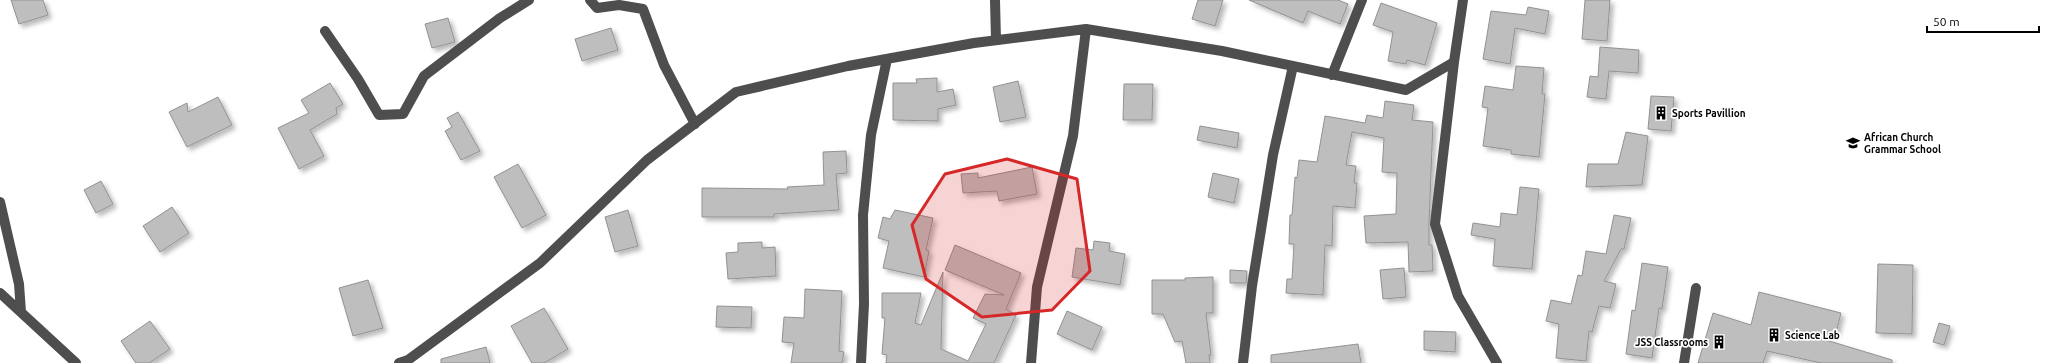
<svg xmlns="http://www.w3.org/2000/svg" width="2063" height="363" font-family="Ubuntu,sans-serif">
<defs>
<filter id="shadow"><feDropShadow dx="3.5" dy="3.5" stdDeviation="2" flood-color="#0004"/></filter>
</defs>
<rect width="100%" height="100%" fill="#fff"/>
<path fill="#bebebe" stroke="#929292" filter="url(#shadow)" d="M11,0H43L48,15L19,24Z
M1198,0H1223L1215,26L1192,19Z
M1249,0H1338L1348,4L1340,24L1308,11L1303,23Z
M1585,0H1610L1607,41L1582,39Z
M1381,3L1437,23L1425,65L1407,60L1406,64L1388,61L1393,32L1373,25Z
M1528,7L1549,11L1545,34L1515,28L1510,64L1483,59L1491,11L1526,15Z
M448,18L455,42L432,48L425,24Z
M611,28L618,50L582,61L575,39Z
M1600,47L1639,50L1638,73L1609,71L1606,99L1587,97L1590,76L1598,77Z
M1516,66L1544,68L1542,94H1545L1539,157L1511,154V150L1483,146L1488,108L1482,107L1485,86L1513,90Z
M937,78V92L953,89L956,105L938,109V121L893,120V83H917L916,79Z
M1018,81L1026,117L1000,122L993,87Z
M330,83L343,104L336,108L337,114L310,130L324,156L299,169L278,128L309,113L301,100Z
M1124,84H1153L1152,120H1123Z
M1651,96L1674,97L1671,131L1648,129Z
M218,97L232,125L187,147L169,112L187,103L188,112Z
M1385,101L1414,105L1412,120L1433,122L1429,223V245H1432L1433,271L1409,272L1408,242L1366,243L1364,216L1396,214L1397,173L1382,172L1384,138L1352,132L1346,165L1356,166L1354,183H1357L1355,208L1333,206L1332,246L1325,245L1323,295L1286,293L1287,279H1292L1294,244H1289L1290,215H1292L1295,177L1297,178L1299,160L1317,162L1325,116L1365,123L1367,115L1383,118Z
M458,112L480,151L461,160L445,131L452,127L447,118Z
M1200,126L1239,133L1237,148L1197,140Z
M1626,132L1648,136L1642,185L1586,187L1588,164H1618Z
M846,151L847,173L836,174L839,210L774,214V217H702V188L788,189L787,187L824,185L823,152Z
M518,164L546,215L522,228L494,177Z
M1032,167L1037,194L999,201L997,191L963,193L961,174L978,173V178Z
M1213,173L1239,179L1234,203L1208,197Z
M101,181L113,204L96,213L84,190Z
M1520,187L1539,189L1532,269L1493,266L1495,239L1471,235L1473,223L1500,227L1501,213L1517,215Z
M172,207L189,233L160,252L143,226Z
M628,210L638,246L615,252L605,217Z
M895,210L933,218L926,250L929,251L924,277L883,268L889,241L878,238L883,217L890,219Z
M1614,215L1631,218L1624,249H1621L1604,281L1616,284L1610,308L1599,306L1592,332L1589,331L1586,361L1556,358L1559,324L1546,321L1551,300L1571,304L1578,275L1582,276L1586,251L1606,254Z
M1094,241L1110,243L1109,251L1125,254L1120,285L1072,277L1076,248L1093,250Z
M762,242V248L775,247L776,276L728,279L726,253L738,252V243Z
M955,245L1021,273L1006,309L1016,315L994,363H886L887,355L882,354L885,318H882V293H921L915,323L921,325L943,272L941,349L968,361L986,324L973,318L985,294L1004,295L945,270Z
M1642,263L1668,267L1662,309L1659,308L1652,358L1626,354L1632,310L1635,311Z
M1878,264L1913,265L1912,334L1876,333Z
M1404,268L1406,297L1383,299L1380,270Z
M1230,270L1247,271L1246,283H1230Z
M1213,277V313H1206L1211,355H1209L1210,363H1186L1182,341L1175,342L1163,314H1152V280H1185V278Z
M368,280L383,328L353,336L339,288Z
M805,289L842,291L839,351L844,352L842,363H791L794,343L782,342L784,317L804,318Z
M1759,292L1841,313L1836,333H1803L1892,360V363H1821L1767,351L1763,363H1698L1713,313L1751,325Z
M717,306L752,307L751,328L716,327Z
M544,308L568,349L544,363H532L511,326Z
M1067,311L1102,327L1092,350L1057,334Z
M150,321L170,349L149,363H136L121,341Z
M1939,323L1950,326L1944,345L1933,342Z
M1424,331L1456,332L1455,352L1424,350Z
M1358,344L1361,363H1271V355Z
M486,347L490,363H441V359Z"/>
<g fill="none" stroke-linecap="round" stroke-linejoin="round">
<path stroke="#4e4e4e" stroke-width="10" d="M590,0L597,8L619,5L643,9L664,65L695,124
M995,0L996,40
M325,31L358,79L379,115L403,114L424,76L500,18L529,0
M1454,62L1463,0
M1332,75L1362,0
M0,202L19,284L21,312
M0,293L76,363
M399,363L408,360L540,263L647,160L736,92L848,66L974,43L1086,29L1222,51L1406,90L1454,62L1435,224L1458,296L1497,363
M861,363L864,304L863,215L871,135L887,59
M1031,363L1037,287L1073,136L1086,29
M1243,363L1252,286L1273,155L1293,66
M1684,363L1696,288"/>
</g>
<path fill="#d62828" fill-opacity="0.2" stroke="#d62828" stroke-width="3" stroke-linejoin="round" d="M1007,159L1077,179L1090,271L1052,310L982,317L926,279L912,225L945,174Z"/>
<defs>
<g id="building-bare" transform="scale(1.08)"><path d="M-4-6H4V6H1V3H-1V6H-4ZM-2.5-4.3h1.7v1.8h-1.7ZM.8-4.3h1.7v1.8H.8ZM-2.5-1h1.7V.8h-1.7ZM.8-1h1.7V.8H.8Z" fill="#000" stroke="#fff" stroke-width="2.5" paint-order="stroke"/></g>
<g id="school-bare" transform="scale(1.08)"><path d="M0-5L7-2L0 1L-7-2ZM-4 1L0 2.5L4 1V4Q0 6-4 4Z" fill="#000" stroke="#fff" stroke-width="2.5" paint-order="stroke"/></g>
</defs>
<g fill-rule="evenodd">
<use href="#building-bare" x="1661" y="113"/>
<use href="#school-bare" x="1853" y="143"/>
<use href="#building-bare" x="1774" y="335"/>
<use href="#building-bare" x="1719" y="342"/>
</g>
<g text-anchor="middle" dominant-baseline="central" stroke-width="3.5" stroke-linejoin="round" paint-order="stroke">
<g font-size="10" font-weight="bold" fill="#000" stroke="#fff" text-anchor="start">
<text x="1672" y="113">Sports Pavillion</text>
<text x="1864" y="137">African Church<tspan x="1864" dy="12">Grammar School</tspan></text>
<text x="1785" y="335">Science Lab</text>
<text x="1708" y="342" text-anchor="end">JSS Classrooms</text>
</g>
</g>
<path d="M1927 26v6h112v-6" fill="none" stroke="#000000" stroke-width="2"/>
<text x="1933" y="26" font-size="12" fill="#000000" stroke="#ffffff" stroke-width="3" paint-order="stroke">50 m</text>
</svg>
